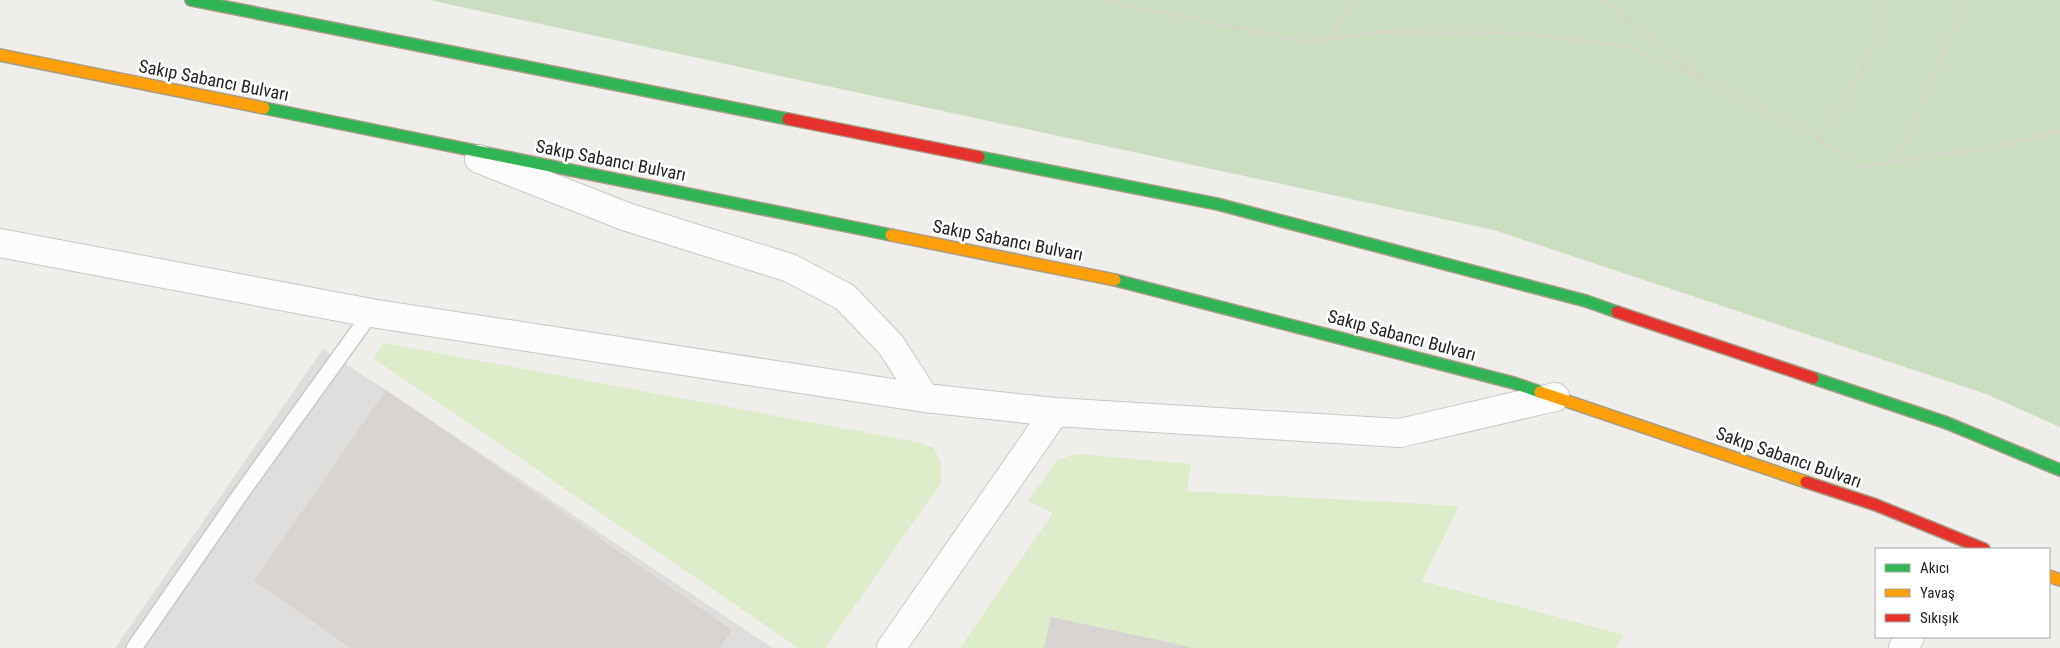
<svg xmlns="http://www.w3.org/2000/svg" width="2060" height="648" font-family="'Roboto Condensed',sans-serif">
<rect width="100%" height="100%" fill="#f0eeeb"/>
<path fill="#dfdedc" d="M323,349L386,390L773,648H115Z"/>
<path fill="#ddeccb" d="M384,343L917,442L934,448L941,463V483L825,648H799L373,358Z
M1078,454L1191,464L1187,491L1459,506L1422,581L1624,635L1615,648H960L1053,513L1028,501L1057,460Z"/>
<path fill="#cbdec1" d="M429,0H2060V427L1986,394L1494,230Z"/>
<path fill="#d7d4d2" d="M386,390L732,630L720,648H351L254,581Z
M1051,617L1190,647V648H1044Z"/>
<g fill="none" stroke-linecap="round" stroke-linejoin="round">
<g stroke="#c9c8c7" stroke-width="18">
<path id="lane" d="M134,648L242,492L371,313"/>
</g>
<g stroke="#c9c8c7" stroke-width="30">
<path id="street" d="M479,159L627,217L790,268L845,297L891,345L925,398
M0,243L371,313L925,398L1055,412L1400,433L1555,397
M891,648L1055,412
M1903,648L1910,637"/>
</g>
<g stroke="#a79c86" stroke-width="14">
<path id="fast" d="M191,0L788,119
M264,108L891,235
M979,157L1217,204L1586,301L1617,312
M1115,280L1514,383L1540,392
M1813,378L1947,423L2060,470"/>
</g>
<g stroke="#a79c86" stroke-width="14">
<path id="slow" d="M0,55L264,108
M891,235L1115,280
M1540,392L1806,482
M2049,576L2060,580"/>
</g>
<g stroke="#a79c86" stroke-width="14">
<path id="jam" d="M788,119L979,157
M1617,312L1813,378
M1806,482L1876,505L1984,549"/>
</g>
<path stroke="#dccecd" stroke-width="3" stroke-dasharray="2.5 2.5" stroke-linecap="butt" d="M1100,0L1308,42L1376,32L1516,33L1627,46L1703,79L1818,139L1863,167L1993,147L2060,131
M1601,0L1699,75
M1327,39L1357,0
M1818,139L1851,92L1880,29L1882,0
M1897,161L1966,0"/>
<use href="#lane" stroke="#fdfcfc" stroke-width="15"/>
<use href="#street" stroke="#fdfcfc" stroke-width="28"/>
<use href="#fast" stroke="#30b455" stroke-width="11"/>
<use href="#slow" stroke="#ff9f0a" stroke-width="11"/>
<use href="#jam" stroke="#e5322d" stroke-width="11"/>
</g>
<g text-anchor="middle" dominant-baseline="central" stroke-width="5" stroke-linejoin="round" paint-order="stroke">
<g font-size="18" fill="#222" stroke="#fff">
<text transform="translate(214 80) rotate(11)">Sakıp Sabancı Bulvarı</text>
<text transform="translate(611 160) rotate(11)">Sakıp Sabancı Bulvarı</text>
<text transform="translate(1008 240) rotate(11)">Sakıp Sabancı Bulvarı</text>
<text transform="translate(1402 335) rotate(15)">Sakıp Sabancı Bulvarı</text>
<text transform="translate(1789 457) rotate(19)">Sakıp Sabancı Bulvarı</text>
</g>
</g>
<rect x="1875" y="548" width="175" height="90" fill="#ffffff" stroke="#a7a7a7"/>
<rect x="1885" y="564" width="25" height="8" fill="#30b455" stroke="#a7a7a7"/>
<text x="1920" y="573" font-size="15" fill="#222222">Akıcı</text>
<rect x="1885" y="589" width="25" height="8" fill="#ff9f0a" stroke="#a7a7a7"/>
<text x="1920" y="598" font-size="15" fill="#222222">Yavaş</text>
<rect x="1885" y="614" width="25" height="8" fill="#e5322d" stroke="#a7a7a7"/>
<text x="1920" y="623" font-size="15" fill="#222222">Sıkışık</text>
</svg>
